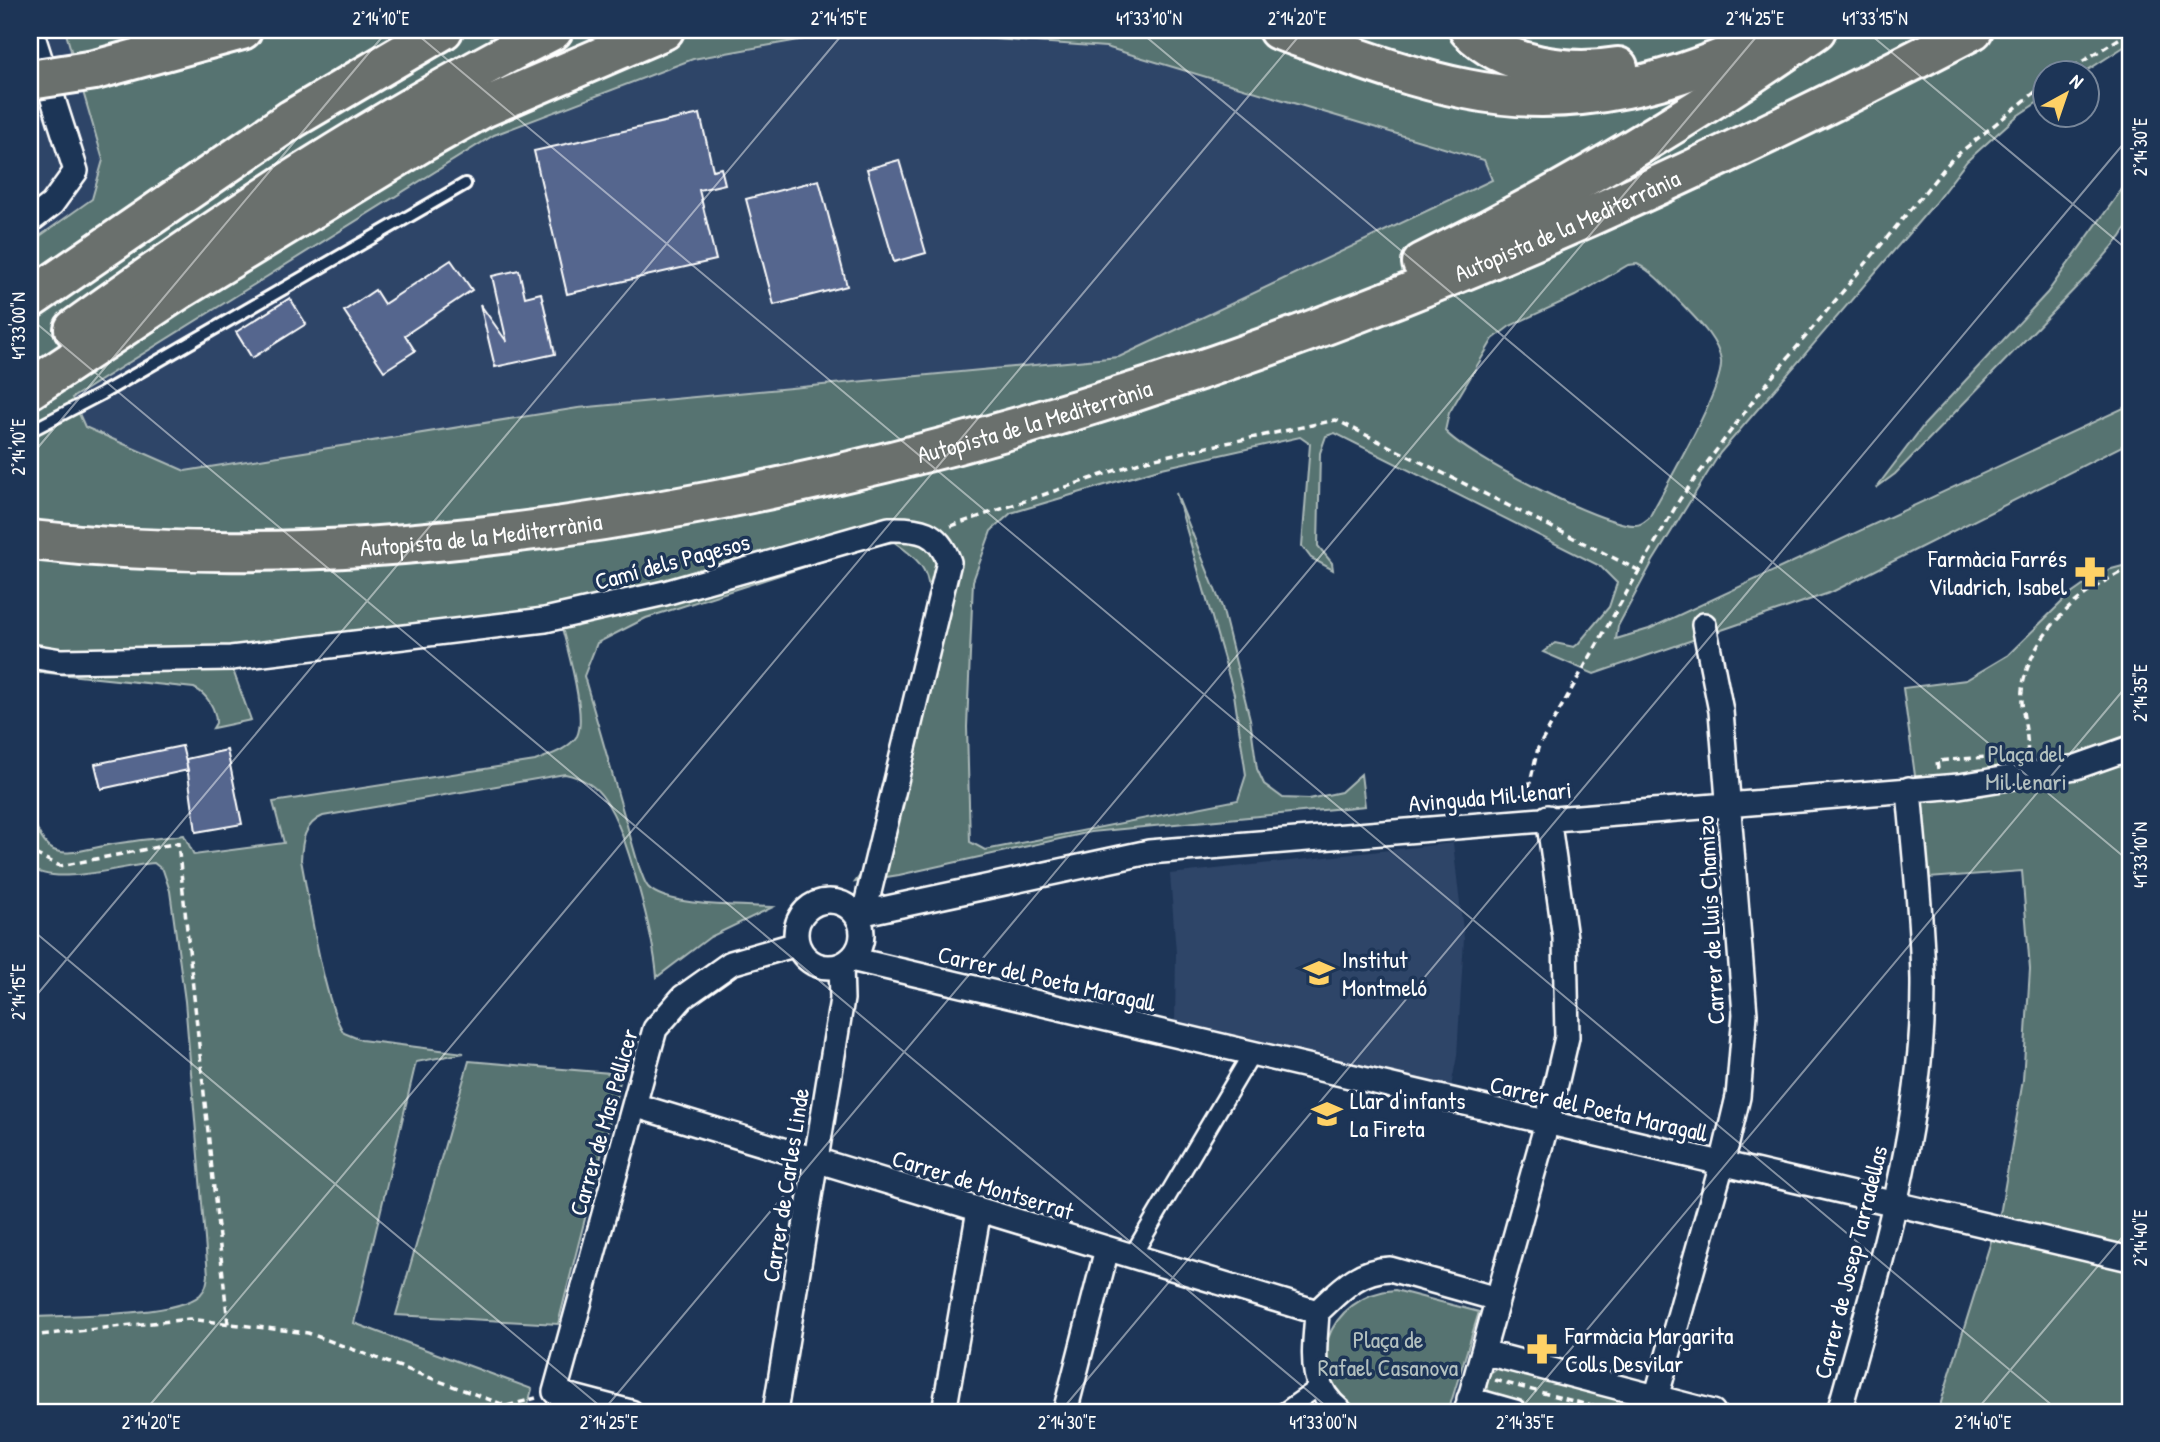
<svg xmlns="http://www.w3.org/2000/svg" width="2160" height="1442" font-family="'Patrick Hand',sans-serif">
<rect width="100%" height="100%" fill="#1d3557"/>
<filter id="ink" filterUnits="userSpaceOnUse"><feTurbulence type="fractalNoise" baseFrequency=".0143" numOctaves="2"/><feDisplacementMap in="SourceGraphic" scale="14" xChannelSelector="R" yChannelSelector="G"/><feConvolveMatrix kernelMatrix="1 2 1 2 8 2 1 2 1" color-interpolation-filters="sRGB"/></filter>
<g filter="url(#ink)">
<path fill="#2e4468" d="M30,30H65L103,160L92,199L30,243Z
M855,30L1106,47L1484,160L1492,180L1119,357L578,408L185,471L85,427L72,398L494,135L693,59Z
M1453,843L1464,939L1457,1056L1451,1087L1175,1022L1176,953L1170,874Z"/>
<path fill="#577371" stroke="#abb9b8" stroke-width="2" fill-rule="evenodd" d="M65,30H855L693,59L494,135L72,398L85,427L185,471L578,408L1119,357L1492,180L1484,160L1106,47L867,30H2130V43L2083,73L2044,74V98L2017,116L1967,161L1934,204L1720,453L1653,561L1618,626L1616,639L1649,629L2130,405V442L1832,592L1594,674L1543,652L1555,643L1574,647L1578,644L1609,607L1617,583L1600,566L1335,433L1326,436L1320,453L1318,546L1332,563L1333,570L1311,558L1302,546L1310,444L1300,437L1162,468L1011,513L991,531L973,581L967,727L970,842L985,850L1238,800L1246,775L1234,694L1176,493L1222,607L1250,719L1257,769L1264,784L1283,798L1309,799L1341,792L1361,774L1365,806L1091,832L899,875L855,882L865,869L930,609C931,574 924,562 894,542L867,547L646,618L597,643L584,676L639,867C642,874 644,882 648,887C668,908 745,905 773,907L710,937L657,977C654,939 627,830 605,800C596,786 581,777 565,774L323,816C304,824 302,841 301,860C309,899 324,1004 344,1033L361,1040L464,1053L416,1062L354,1323L532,1389L526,1412H30V1317C67,1315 175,1317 200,1295C206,1289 207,1283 208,1275L185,1001L170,891L163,870L154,863C122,866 54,887 30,867V809C47,868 64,853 113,844C136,840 160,838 184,835L194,855L284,843L273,802L535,761C549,755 568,750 577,736C587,717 568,650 562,628L233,670L251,720L213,728L216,723C216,709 207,694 194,688L30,671V243L92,199L103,160ZM1637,264C1655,273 1668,290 1682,304C1696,319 1718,339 1721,361C1724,388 1664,489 1649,518C1644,522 1641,525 1635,525C1602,526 1467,456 1445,431L1449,413L1493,339L1510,326L1575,296L1628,265Z
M2130,178V222L2121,237L2090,273L1895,474L1876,488L1924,425L2047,293Z
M2130,564V1412H1938L2001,1209L2023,1080L2030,969L2022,871L1929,878L1903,688L1966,680L2008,655L2067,597L2104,571Z
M469,1061L622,1074L558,1324L396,1315Z
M1395,1290L1479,1312L1448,1412C1425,1412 1377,1418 1357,1408C1296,1376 1328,1294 1395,1290Z
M1503,1365L1634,1402L1641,1412C1606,1412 1502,1422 1486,1386L1490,1373Z"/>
<path fill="#55668e" stroke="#fff" stroke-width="2" d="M700,114L713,170L721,168L725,184L699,190L716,260L567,294L534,151Z
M899,160L926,253L894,262L867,169Z
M819,180L847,286L774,305L746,199Z
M451,260L472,290L405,335L415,351L384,371L344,311L375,290L384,304Z
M519,270L525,297L541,293L555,354L495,367L480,304L507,342L492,276Z
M290,298L306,324L252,358L236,332Z
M182,746L188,770L101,789L95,764Z
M227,750L242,824L196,832L186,759Z"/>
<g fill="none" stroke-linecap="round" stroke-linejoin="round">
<g stroke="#fff" stroke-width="16">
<path id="service" d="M30,431L101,394L465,184"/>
</g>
<g stroke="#fff" stroke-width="21">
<path id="pedestrian" d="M1132,1256L1252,1053
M1283,1412L1320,1386"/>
</g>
<g stroke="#fff" stroke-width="28">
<path id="minor" d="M30,221L52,204L76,171L31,30
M30,656L61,661L231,658L545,620L665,593L889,529C919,528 938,531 949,562L864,913
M796 934a33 33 0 1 1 66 0a33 33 0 1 1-66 0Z
M859,919L864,913L1149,852L1959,786L2076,767L2130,748
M851,959L2130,1259
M634,1105L1317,1312
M1483,1352L1713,1412
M1469,1399L1515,1412
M631,1412L555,1392L655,1029L683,997L731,963L797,944
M775,1412L842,999L841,965
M944,1412L979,1210
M1065,1412L1107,1249
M1341,1412C1306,1384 1315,1352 1317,1312C1340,1291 1357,1270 1390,1269L1497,1299
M1466,1412L1547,1123L1567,1037L1565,938L1548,817
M1652,1412L1722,1164L1738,1097L1745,1014L1721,711L1704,625
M1839,1412C1878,1271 1924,1129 1923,980C1922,917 1914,853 1909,789"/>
</g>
<g stroke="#fff" stroke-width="44">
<g id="motorway">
<path d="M1278,30C1340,51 1401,76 1466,89C1575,112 1680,82 1776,34"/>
<path d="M1469,30C1505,67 1569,75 1618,67"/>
<path d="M95,70L242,30"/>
<path d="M1422,263C1559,196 1691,118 1816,30"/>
<path d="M30,299L292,119L443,30"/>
<path d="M74,329C227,219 384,115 553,30"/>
<path d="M30,389L179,290L419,144L483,108L664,30"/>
<path id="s1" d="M30,540C257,566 488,544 712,501C1161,414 1570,241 1973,30"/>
</g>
</g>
<path stroke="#fff" stroke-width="3.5" stroke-dasharray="7 5" stroke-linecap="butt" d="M2062,74L2130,32
M951,526L1146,460L1336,420L1638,570
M2027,754C2030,733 2018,706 2023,684C2034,630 2083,589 2130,568
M1938,769L1937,761L1998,756
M1526,800L1538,748L1680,499L1759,393L1952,159L2044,85
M30,843L35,854L60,866L178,843L228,1324
M30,1336L189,1319L308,1333L507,1406L536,1398
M1495,1380L1614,1412"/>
<use href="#service" stroke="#1d3557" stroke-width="10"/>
<use href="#pedestrian" stroke="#1d3557" stroke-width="16"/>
<use href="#minor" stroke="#1d3557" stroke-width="23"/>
<use href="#motorway" stroke="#6b706d" stroke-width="38"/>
<g stroke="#fff" stroke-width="44" stroke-linecap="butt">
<path id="motorway-bridge" d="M30,80L95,70"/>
</g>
<use href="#motorway-bridge" stroke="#6b706d" stroke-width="38"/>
</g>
</g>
<path fill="none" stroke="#fff" stroke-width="2" stroke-opacity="0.45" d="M412,30L2060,1412M1138,30L2130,862M1865,30L2130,252M30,318L1333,1412M30,457L388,30M30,928L607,1412M30,1003L846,30M144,1412L1304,30M602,1412L1762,30M1060,1412L2130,136M1518,1412L2130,682M1975,1412L2130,1228"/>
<defs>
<g id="pharmacy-bare" transform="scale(2.415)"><path d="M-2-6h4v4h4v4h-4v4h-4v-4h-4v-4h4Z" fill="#ffd166" stroke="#1d3557" stroke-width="2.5" paint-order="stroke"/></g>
<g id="school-bare" transform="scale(2.415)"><path d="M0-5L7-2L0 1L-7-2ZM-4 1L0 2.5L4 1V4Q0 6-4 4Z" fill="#ffd166" stroke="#1d3557" stroke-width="2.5" paint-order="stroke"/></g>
</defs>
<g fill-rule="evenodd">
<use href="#pharmacy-bare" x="2090" y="572"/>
<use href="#school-bare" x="1319" y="973"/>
<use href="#school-bare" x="1327" y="1114"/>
<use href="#pharmacy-bare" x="1542" y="1349"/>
</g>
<g text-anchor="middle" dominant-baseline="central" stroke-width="7" stroke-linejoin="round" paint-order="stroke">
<g font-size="24" fill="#fff" stroke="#1d3557">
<text stroke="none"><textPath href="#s1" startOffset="1586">Autopista de la Mediterrània</textPath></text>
<text stroke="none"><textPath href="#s1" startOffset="1018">Autopista de la Mediterrània</textPath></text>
<text stroke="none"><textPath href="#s1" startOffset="452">Autopista de la Mediterrània</textPath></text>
<text transform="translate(672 561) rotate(-15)">Camí dels Pagesos</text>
<text transform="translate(1490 796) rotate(-5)">Avinguda Mil·lenari</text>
<text transform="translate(1710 920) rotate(-93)">Carrer de Lluís Chamizo</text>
<text transform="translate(1047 978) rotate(13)">Carrer del Poeta Maragall</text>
<text transform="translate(1599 1108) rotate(13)">Carrer del Poeta Maragall</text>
<text transform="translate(603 1122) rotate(-74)">Carrer de Mas Pellicer</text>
<text transform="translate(983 1184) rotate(17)">Carrer de Montserrat</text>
<text transform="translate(785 1185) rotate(-81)">Carrer de Carles Linde</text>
<text transform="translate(1850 1262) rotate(-76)">Carrer de Josep Tarradellas</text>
</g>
<g font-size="24" fill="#fff" stroke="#1d3557" text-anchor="start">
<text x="2067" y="558" text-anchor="end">Farmàcia Farrés<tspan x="2067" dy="28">Viladrich, Isabel</tspan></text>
<text x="1342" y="959">Institut<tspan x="1342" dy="28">Montmeló</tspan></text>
<text x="1350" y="1100">Llar d'infants<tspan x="1350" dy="28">La Fireta</tspan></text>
<text x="1565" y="1335">Farmàcia Margarita<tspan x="1565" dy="28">Colls Desvilar</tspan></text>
</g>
<g font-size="24" fill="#b3c0bf" stroke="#1d3557">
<text x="2026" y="753">Plaça del<tspan x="2026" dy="28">Mil·lenari</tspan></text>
<text x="1388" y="1339">Plaça de<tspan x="1388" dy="28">Rafael Casanova</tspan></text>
</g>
</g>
<rect width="2160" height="1442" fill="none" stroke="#1d3557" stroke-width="77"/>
<g transform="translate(2066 94) rotate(40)"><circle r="33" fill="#1d3557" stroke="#77869a" stroke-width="2"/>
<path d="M0-5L12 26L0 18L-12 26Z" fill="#ffd166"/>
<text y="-10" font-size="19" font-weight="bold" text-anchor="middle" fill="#ffffff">N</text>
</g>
<rect x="38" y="38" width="2084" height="1366" fill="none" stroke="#fff" stroke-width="2.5"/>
<g font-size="18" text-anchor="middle" fill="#fff">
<text x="381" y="25">2°14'10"E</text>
<text x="839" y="25">2°14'15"E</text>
<text x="1149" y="25">41°33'10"N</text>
<text x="1297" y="25">2°14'20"E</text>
<text x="1755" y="25">2°14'25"E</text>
<text x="1875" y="25">41°33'15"N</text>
<text transform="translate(2141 147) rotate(-90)" y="6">2°14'30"E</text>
<text transform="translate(19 326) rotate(-90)" y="6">41°33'00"N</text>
<text transform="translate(19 447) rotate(-90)" y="6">2°14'10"E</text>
<text transform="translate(2141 693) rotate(-90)" y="6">2°14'35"E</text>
<text transform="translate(2141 855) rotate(-90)" y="6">41°33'10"N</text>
<text transform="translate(19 992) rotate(-90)" y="6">2°14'15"E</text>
<text transform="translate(2141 1238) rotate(-90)" y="6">2°14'40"E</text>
<text x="151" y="1429">2°14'20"E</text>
<text x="609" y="1429">2°14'25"E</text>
<text x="1067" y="1429">2°14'30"E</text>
<text x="1323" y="1429">41°33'00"N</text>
<text x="1525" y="1429">2°14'35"E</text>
<text x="1983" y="1429">2°14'40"E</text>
</g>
</svg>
